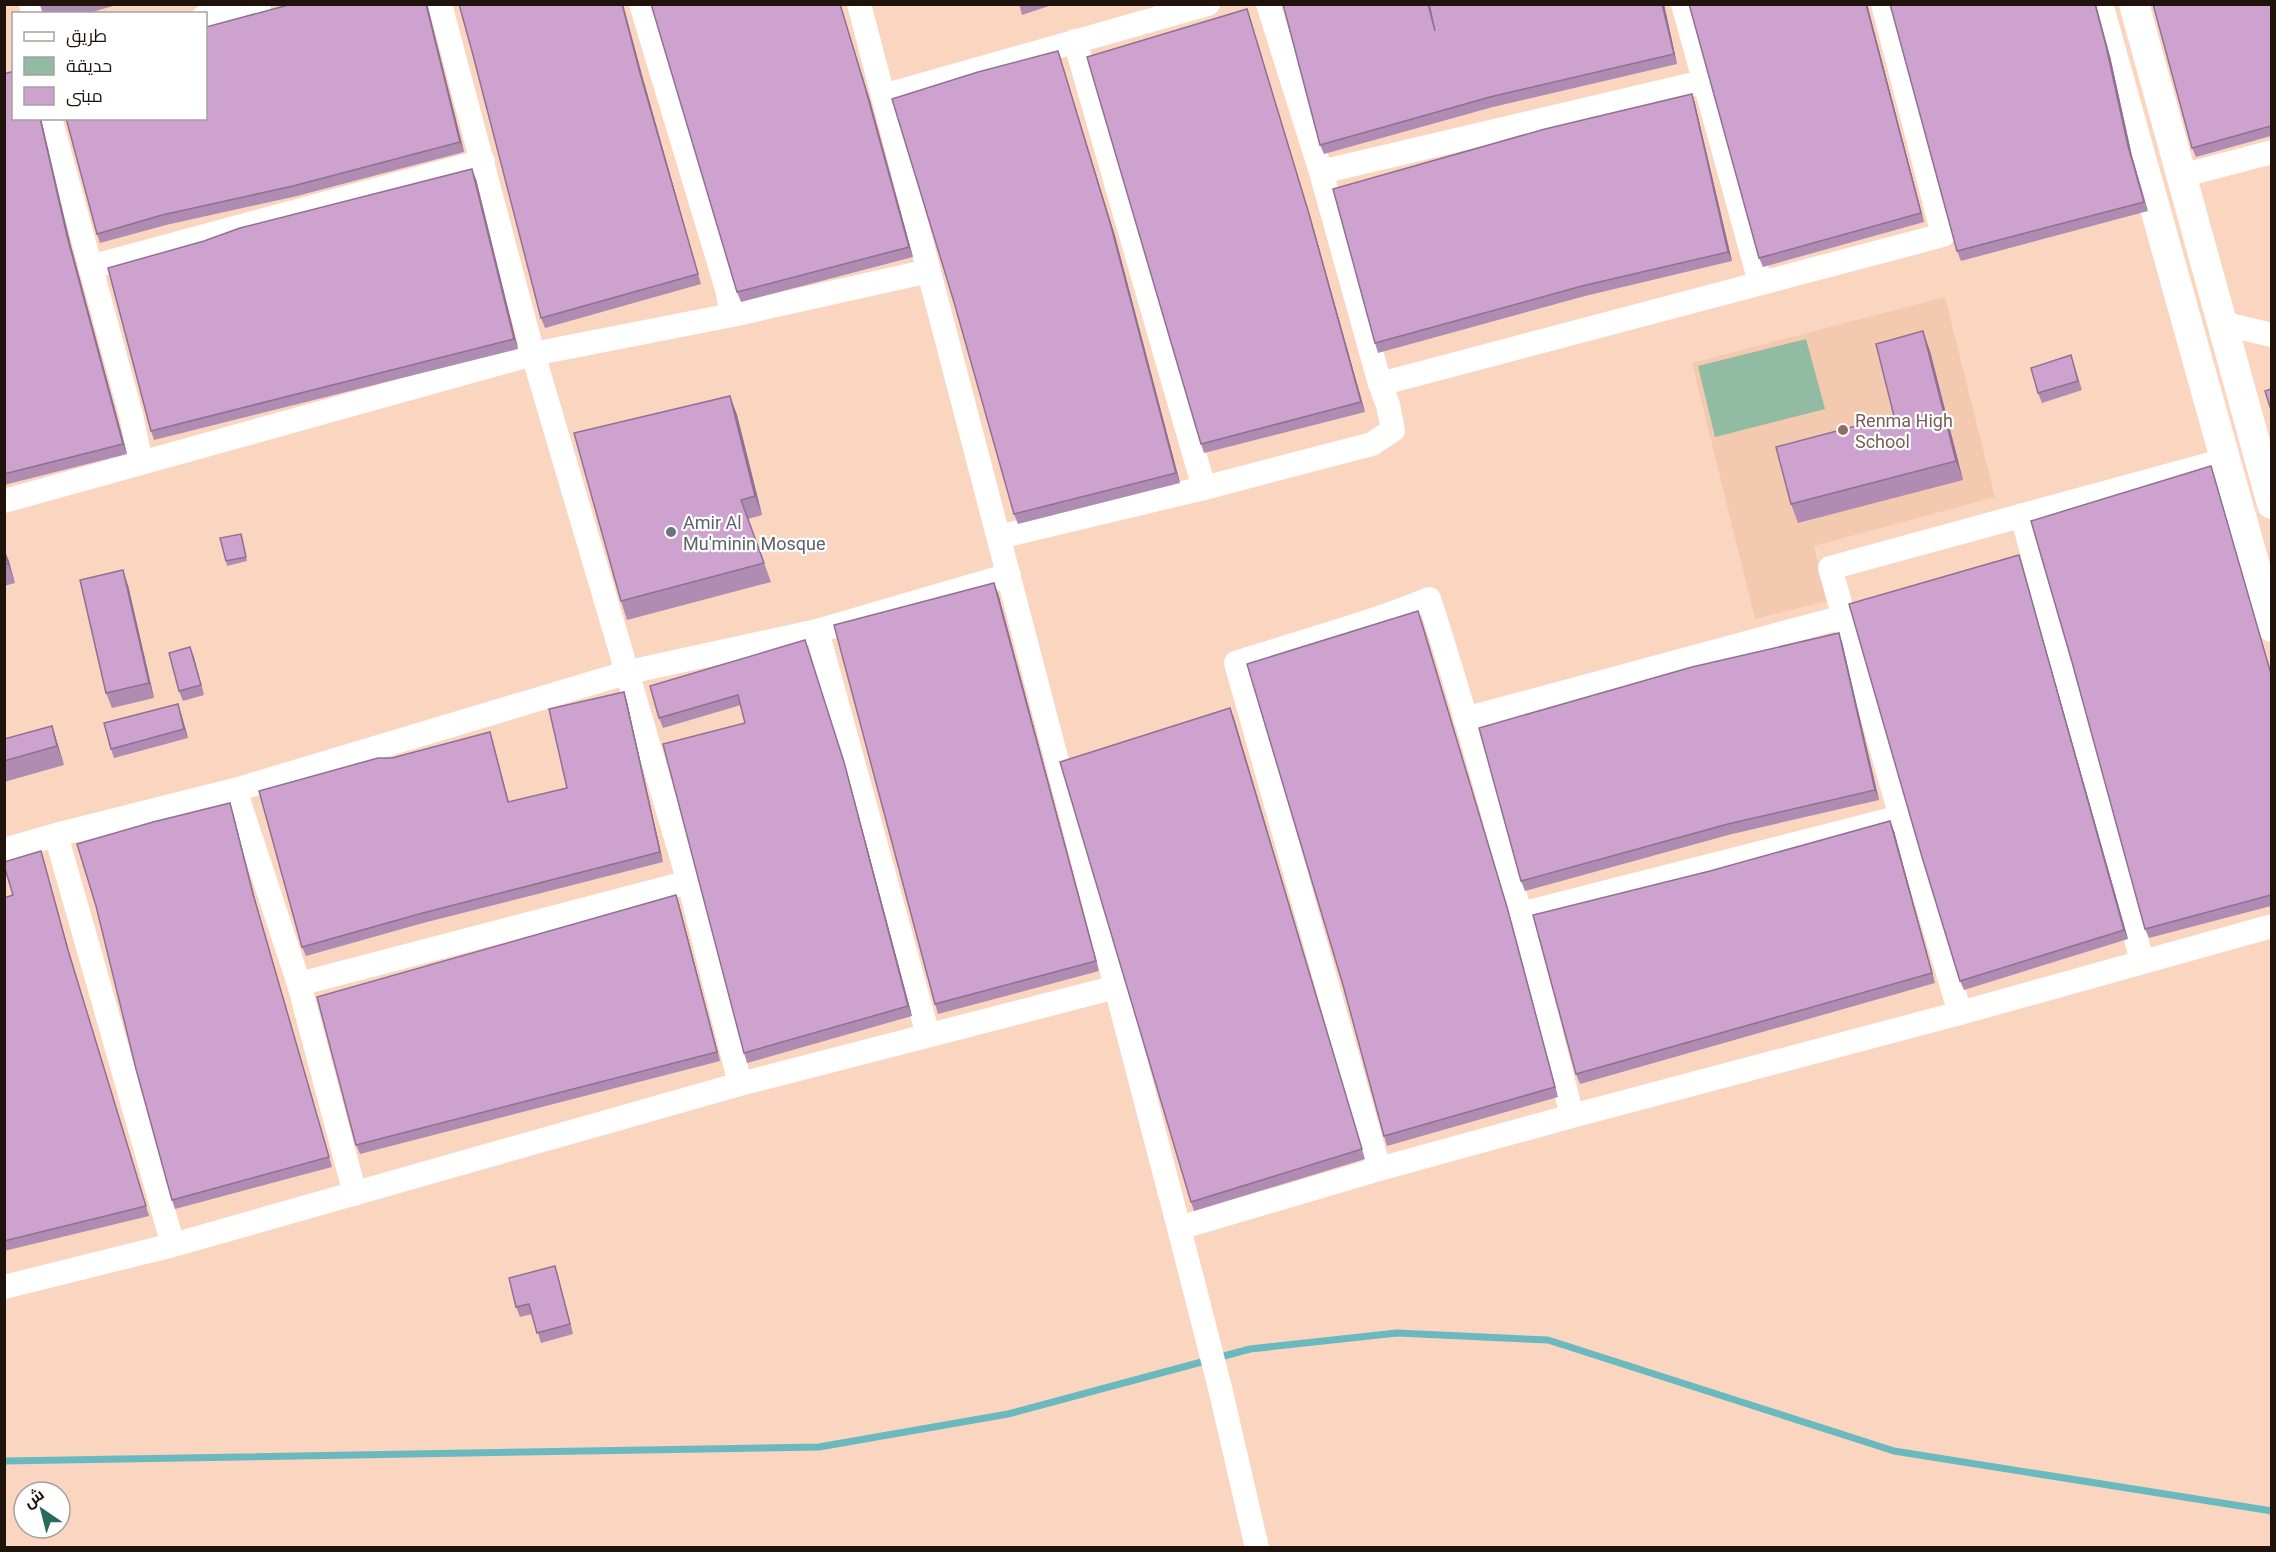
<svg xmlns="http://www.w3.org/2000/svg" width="2276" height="1552" font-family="Roboto,Cairo,sans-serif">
<rect width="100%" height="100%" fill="#fad6c1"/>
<path fill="#f3c9af" d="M1945,297L1995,497L1814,546L1827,601L1755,619L1692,363Z"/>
<path fill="#92bba4" d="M1806,339L1825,409L1715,437L1698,366Z"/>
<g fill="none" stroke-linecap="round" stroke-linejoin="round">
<path stroke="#6ab9be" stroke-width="7" d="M4,1461L819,1447L1008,1414L1250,1349L1397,1333L1548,1340L1894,1451L2272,1511"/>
<path stroke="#fff" stroke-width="24" d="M31,4L34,14
M440,4L533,354L689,882L740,1084
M641,4L727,289L732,315
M859,4L1179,1228L1220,1388L1257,1548
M1683,4L1760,282
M1075,41L1204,488
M883,96L1208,4
M50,118L131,415L141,463
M1321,172L1703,82
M2181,176L2272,152
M90,267L483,161
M2221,323L2272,335
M1380,384L1943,235L1883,4
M4,501L533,354L732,315L929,271
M2022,515L2142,961
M999,537L1204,488L1372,444L1393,430L1388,405L1380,384L1321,172L1268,4
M817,631L928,1035
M1465,719L1843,617
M235,790L299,984L355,1194
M56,835L173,1245
M4,850L56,835L235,790L629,672L817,631L1009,575
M1521,914L1901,817
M299,984L689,882
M1960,1013L1901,817L1830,568L2225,460
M1379,1169L1236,663C1300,642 1366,625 1429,599C1484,769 1528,942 1572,1116
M1179,1228L1379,1169L1572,1116L1960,1013L2272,926
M4,1287L173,1245L740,1084L1116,987"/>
<path stroke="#fff" stroke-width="30" d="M2098,4L2272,627
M2134,4L2272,504
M206,19L256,4"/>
</g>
<path fill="#b08bb2" d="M120,4L85,14H43L40,5Z
M427,4L464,152L297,196L166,225L100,243L97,234Z
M1019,4H1055L1022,15Z
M1429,4H1664L1677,64L1493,107L1324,154L1320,145Z
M1689,4H1867L1924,222L1763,267L1759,258Z
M2271,4V136L2196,157L2192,148Z
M1247,9L1312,223L1365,412L1204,453L1201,444Z
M2110,56L2132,156L2148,211L1961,261L1957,251Z
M1061,61L1115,236L1180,483L1018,524L1014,514Z
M4,74L71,246L127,454L4,485Z
M644,82L701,284L545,328L541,318Z
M1692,94L1695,104L1732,261L1585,296L1378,353L1375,343Z
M869,97L913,257L741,302L737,292Z
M476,179L518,349L154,440L151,431Z
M1930,351L1963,480L1798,523L1791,504L1894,416Z
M2071,355L2082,390L2042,403L2038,393Z
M730,396L737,415L762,515L748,519L771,582L627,620L621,601Z
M2211,466L2271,672V906L2149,938L2145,929Z
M241,534L247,561L227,566L226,561Z
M4,549L15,583L4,586Z
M2019,555L2128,939L1964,990L1960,981Z
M128,585L154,698L112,708L106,693Z
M998,593L1099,971L938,1014L935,1004Z
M1422,621L1510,917L1558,1097L1387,1146L1384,1136Z
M805,640L847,772L912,1016L747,1063L744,1053L745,723L741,705L663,728L659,718Z
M1842,642L1879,800L1732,834L1525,891L1521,881Z
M190,647L204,695L183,701L179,691Z
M624,692L627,702L663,862L423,923L306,956L302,947L392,758L493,742L509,802L567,788Z
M1230,708L1365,1159L1194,1211L1191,1202Z
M181,713L188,738L114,758L111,749Z
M52,726L58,745L64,765L4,782V739Z
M230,803L233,813L256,903L332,1167L175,1209L172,1200Z
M1894,831L1935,983L1580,1084L1576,1074Z
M44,861L71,959L149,1216L4,1251V898L13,895Z
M679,904L720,1061L360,1154L356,1145Z
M558,1276L573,1334L541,1343L532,1314L520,1317L516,1307Z"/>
<path fill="#907191" d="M426,4H427L464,152L460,142Z
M622,4H623L644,82L701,284L640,73Z
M840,4L869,97L913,257L909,247Z
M1662,4H1664L1677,64L1674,54Z
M1866,4H1867L1924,222L1921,213Z
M2095,4H2096L2110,56L2132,156L2148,211L2128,146Z
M1247,9L1312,223L1365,412L1361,402Z
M1058,51L1115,236L1180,483L1176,473Z
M1692,94L1695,104L1732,261L1728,252Z
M40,118H41L71,246L127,454L123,444L67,236Z
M472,169L476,179L518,349L514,339Z
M1923,331L1930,351L1963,480L1956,461Z
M730,396L737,415L762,515L755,496Z
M2211,466L2214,475L2271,674Z
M4,549L9,561L15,583L8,564Z
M2019,555L2022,565L2128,939L2124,930Z
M123,570L128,585L154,698L149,683Z
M994,583L998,593L1099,971L1096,961Z
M1418,611L1510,917L1558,1097L1555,1087Z
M1839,633L1842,642L1879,800L1875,790Z
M190,647L194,657L204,695L201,685Z
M808,649L847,772L912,1016L908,1006Z
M624,692L627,702L663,862L660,852Z
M178,704L181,713L188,738L184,729Z
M1230,708L1234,718L1365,1159L1362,1149Z
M52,726L58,745L64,765L57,746Z
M490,732L493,742L511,812L508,802Z
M230,803L233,813L256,903L332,1167L253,894Z
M1890,821L1894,831L1935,983L1932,973Z
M41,851L71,959L149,1216L68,950Z
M676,895L679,904L720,1061L717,1052Z
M555,1266L558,1276L573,1334L570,1324Z"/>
<path fill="#cda2cf" stroke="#907191" stroke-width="1.5" d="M292,4H426L460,142L293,186L162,215L97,234L66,118H206V27Z
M459,4H622L640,73L698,274L541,318L473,55Z
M651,4H840L865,87L909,247L737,292Z
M1283,4H1428L1435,31L1429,4H1662L1674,54L1490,97L1320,145Z
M1689,4H1866L1921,213L1759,258Z
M1890,4H2095L2106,46L2128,146L2144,202L1957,251Z
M2153,4H2271V126L2192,148Z
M1247,9L1309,214L1361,402L1201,444L1087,57Z
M1058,51L1111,226L1176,473L1014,514L954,302L892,99L978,72Z
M14,71V118H40L67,236L123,444L4,474V74Z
M1692,94L1728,252L1582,286L1375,343L1333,189L1545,129Z
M472,169L514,339L151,431L108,268L204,241L240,228Z
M1923,331L1956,461L1791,504L1776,447L1894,416L1876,344Z
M2071,355L2078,381L2038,393L2031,368Z
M2271,389V410L2265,391Z
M730,396L755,496L741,500L764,563L621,601L574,433Z
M2211,466L2271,674V895L2145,929L2072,662L2031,521Z
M241,534L246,557L226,561L220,538Z
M4,551L8,564L4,565Z
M2019,555L2124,930L1960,981L1922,857L1849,604Z
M123,570L149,683L106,693L80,580Z
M994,583L1096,961L935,1004L834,625Z
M1418,611L1507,907L1555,1087L1384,1136L1343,985L1247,664Z
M1839,633L1875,790L1728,824L1521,881L1479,728L1692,667Z
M805,640L844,762L908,1006L744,1053L663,744L745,723L738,695L659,718L650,686Z
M190,647L201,685L179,691L169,653Z
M624,692L660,852L419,914L302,947L259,791L378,758H392L490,732L508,802L567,788L549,709Z
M178,704L184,729L111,749L104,723Z
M1230,708L1362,1149L1191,1202L1060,762Z
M52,726L57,746L4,761V739Z
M230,803L253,894L329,1157L172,1200L136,1069L96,906L77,844L153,822Z
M1890,821L1932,973L1576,1074L1533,915L1710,871Z
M41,851L68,950L146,1206L4,1241V898L13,895L4,865V862Z
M676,895L717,1052L356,1145L317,997Z
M555,1266L570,1324L537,1333L529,1304L516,1307L509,1278Z"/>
<circle fill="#8d6e63" stroke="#fff" stroke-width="2" cx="1843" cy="430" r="6"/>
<circle fill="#6b7280" stroke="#fff" stroke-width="2" cx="671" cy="532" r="6"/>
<g text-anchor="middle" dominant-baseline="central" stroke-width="4.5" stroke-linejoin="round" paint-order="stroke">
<g font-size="18" fill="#785e54" stroke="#fff" text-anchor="start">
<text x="1855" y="420">Renma High<tspan x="1855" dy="21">School</tspan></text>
</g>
<g font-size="18" fill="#5b616d" stroke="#fff" text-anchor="start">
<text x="683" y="522">Amir Al<tspan x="683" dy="21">Mu'minin Mosque</tspan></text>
</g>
</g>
<rect width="2276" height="1552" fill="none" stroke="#1f130b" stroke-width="12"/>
<rect x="12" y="12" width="195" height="108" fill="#ffffff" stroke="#a5a19d" stroke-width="1.5"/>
<rect x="24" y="32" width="30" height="9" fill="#ffffff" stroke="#a5a19d" stroke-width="1.5"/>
<text x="66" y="42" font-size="18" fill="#1f130b">طريق</text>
<rect x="24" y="57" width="30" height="18" fill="#92bba4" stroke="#a5a19d" stroke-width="1.5"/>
<text x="66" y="72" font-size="18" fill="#1f130b">حديقة</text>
<rect x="24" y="87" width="30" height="18" fill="#cda2cf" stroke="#a5a19d" stroke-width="1.5"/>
<text x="66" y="102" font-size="18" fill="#1f130b">مبنى</text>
<g transform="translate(42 1510) rotate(325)"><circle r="28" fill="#ffffff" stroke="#a5a19d" stroke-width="1.5"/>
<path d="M0-4.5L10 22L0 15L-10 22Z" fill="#296b5a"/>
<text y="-9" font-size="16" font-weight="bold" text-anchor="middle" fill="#1f130b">ش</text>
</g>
</svg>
